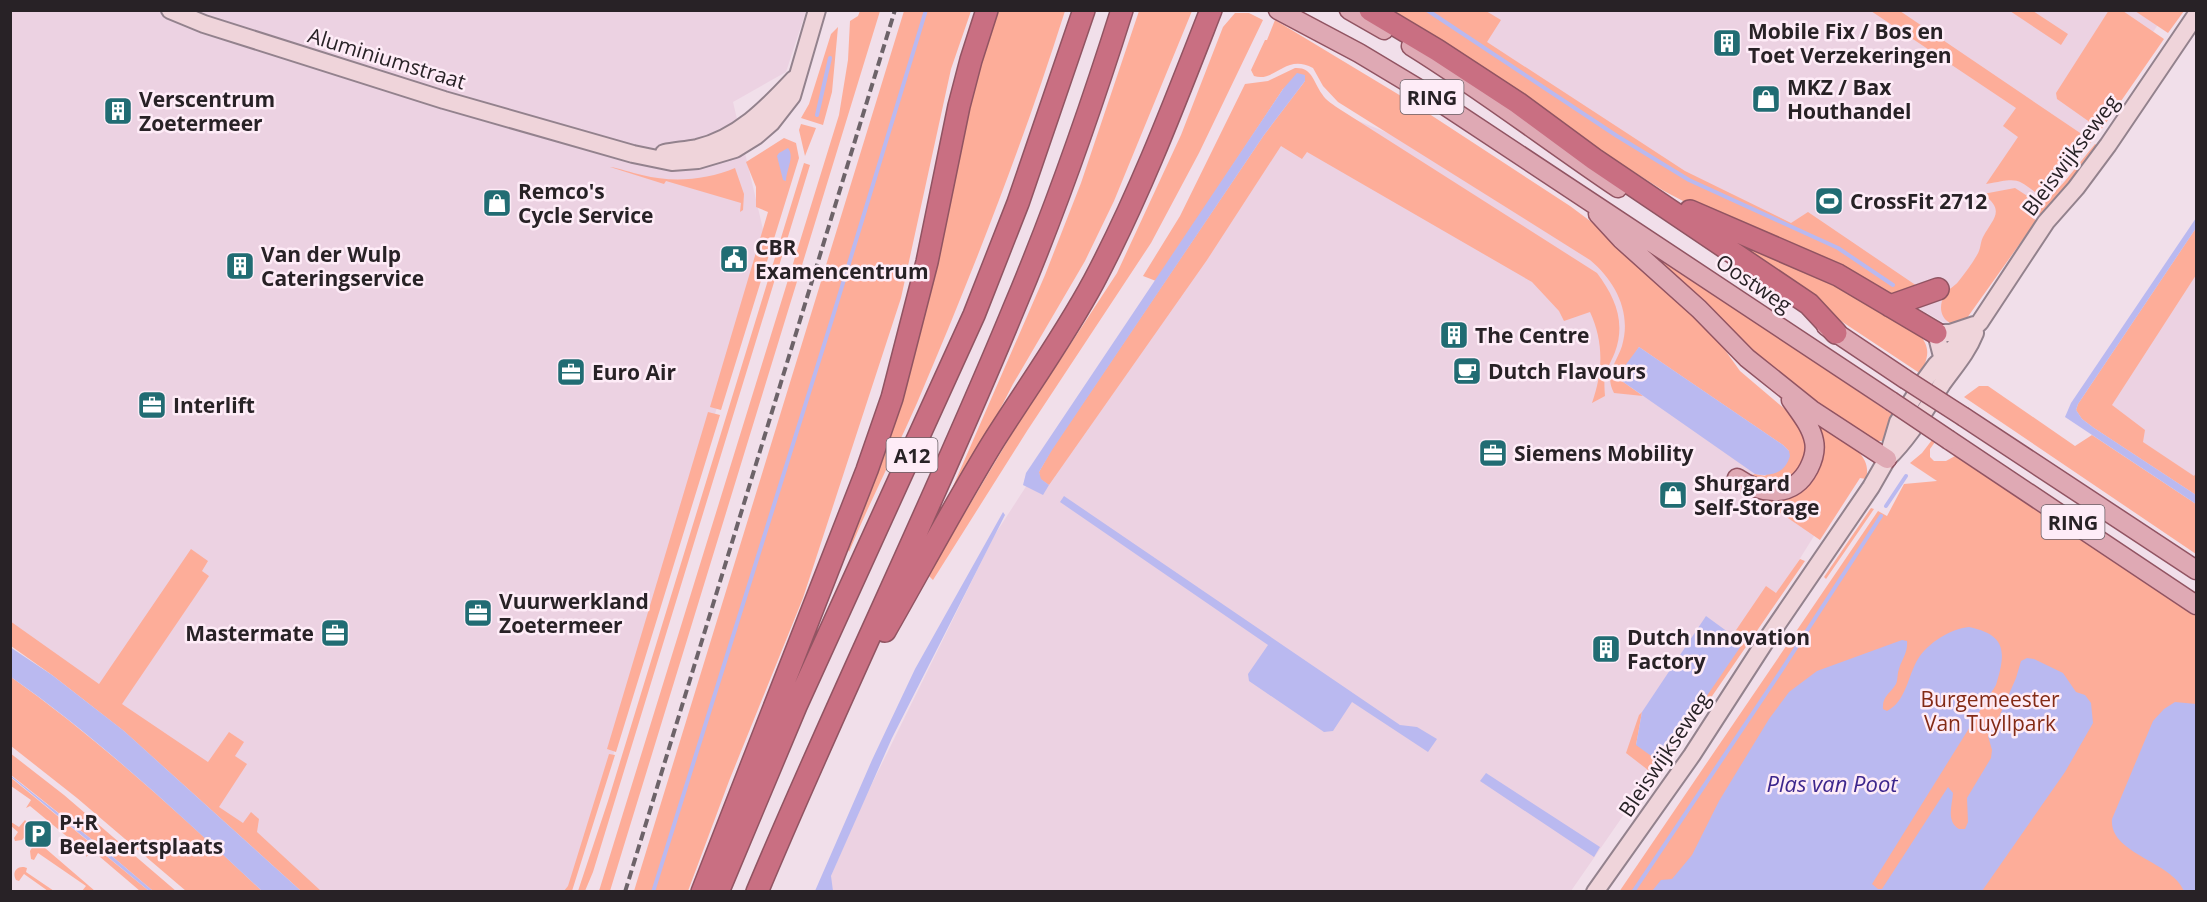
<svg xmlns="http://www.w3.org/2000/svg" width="2207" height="902" font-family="'Open Sans',sans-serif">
<rect width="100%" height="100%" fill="#f1dfea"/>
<path fill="#ecd2e2" d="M10,11H806L786,72L733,102L766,242L638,674L605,782L567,891H311L53,673L11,645Z
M1436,11H2167L2118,85L1947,324L1663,170Z
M1288,82L1327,108L1444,156L1609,263L1854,472L1789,576L1571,891L824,892L862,804L994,536Z
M2196,223V500L2069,413Z"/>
<path fill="#fdad99" d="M2109,10L2123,11L2164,39L2101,130L2057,99L2056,93Z
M860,11H880L610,891H599L839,115L848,60L850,21L858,16Z
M904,11H971L951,69L901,298L803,598L729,781L688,891H634Z
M996,11H1065C1023,144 972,274 917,403C895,453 870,501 849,552L848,549L868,495L970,95Z
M1139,11H1192L1114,201L1085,261L1013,384L977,454L948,498L1045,275L1081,183Z
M1380,11H1486L1501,20L1487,42L1685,171L1791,223L1808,212L1920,288L1891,297L1702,211L1664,191Z
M1871,11H1900L2092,141L2065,174L2043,196H2040C2016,177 2018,178 1986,184L2018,137L2003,126L2016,108Z
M2010,11H2033L2068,34L2061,45Z
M2135,11L2184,10V11L2168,33Z
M1235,13H1249L1263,20L1199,153L1151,243L1027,431L933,580L928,575L1013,432L1117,273L1181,135L1223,27Z
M1275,20L1411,102L1570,206L1613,238L1705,322L1740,371L1793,416L1807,437L1805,458L1791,480L1770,485L1745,478L1755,474L1765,476L1789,451L1783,445L1639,347L1619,379L1643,396L1614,393C1604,374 1616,364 1622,346C1632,312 1615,281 1590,260L1338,102L1323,86L1313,68C1285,53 1275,83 1254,76L1251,70L1265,40H1267Z
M838,27L832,92L823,125L801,118L809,104L831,34Z
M1295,68C1312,67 1313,81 1322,94C1326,101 1334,105 1341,110L1597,273C1615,297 1626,322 1615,352C1606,374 1603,370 1605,396L1592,403C1603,372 1604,342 1590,312L1564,321L1559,311L1532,282L1307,152L1302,159L1281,146L1207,260L1049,485L1040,479L1039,472L1052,449L1264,135L1305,81L1283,89L1156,281L1143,276L1180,216L1245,84L1268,81Z
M801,124L816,128L805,156L799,130Z
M784,138L796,143L799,158L721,410L710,407L768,212L756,207V187L746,162Z
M2095,144L2098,146L2066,188L2041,215L2038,212L2041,207L2065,181Z
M804,163L810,165L593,872L585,891H578L608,801Z
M610,167C620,168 631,173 642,175C673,183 706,180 735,168L744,194L743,210L740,212L741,203L666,181L664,184Z
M2015,188L2035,201L2030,213L2036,221L1967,318L1963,321L1950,323C1939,317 1939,304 1945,294C1948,289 1955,286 1958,282C1965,273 1972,264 1977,255C1981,249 1980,243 1983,237C1993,218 2006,211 1983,194Z
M1687,216L1816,273L1917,331C1931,348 1929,354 1921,374L1749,260Z
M1604,219L1896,417L1883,441H1875L1781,378Z
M2196,228V275L2112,405L2145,430L2143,442L2194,476L2196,473V495L2094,428L2082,419L2076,410L2078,404Z
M1979,386H1988L2075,446L2092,435L2196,504V554L1964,397Z
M708,412L720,415L616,752L607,749Z
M1817,423L1858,451C1866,460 1869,468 1866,479L1860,478L1820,540L1750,492C1760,494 1773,499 1783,499C1802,498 1819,480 1820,461C1821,449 1818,435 1817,423Z
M1932,440L1935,442L1930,449V457L1934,461H1946L1955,456L2196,613V891L1619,892L1878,511L1887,516L1904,484L1937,481L1910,463L1922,453Z
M1871,508L1874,509L1826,579L1824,577Z
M191,549L208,561L202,571L209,576L122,704L208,762L229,732L244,742L235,756L247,764L219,807L243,823L251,812L259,819L257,832L321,891H301L124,731L52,675L11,646L10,621L99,684Z
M1800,559L1805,561L1662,769L1659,768L1652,777L1656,780L1653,784L1644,778L1648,770L1626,753L1639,715L1642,712L1636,745L1743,644L1732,636L1766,586L1776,593Z
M11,677C101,741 182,816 262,891H186L77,798L11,746Z
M10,753L64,795L176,891H153L100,846L11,775Z
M609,754L615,755L572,891H564L568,886Z
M10,777L149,891H140L93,851L86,857L87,853L30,806L26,808L31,800L11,786Z
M25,820L29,825V832L22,840L15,841L14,838L18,832L11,826V822L19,827Z
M42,837L50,840L45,848L95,891H82L86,886L38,853L34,860L31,859L30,851L37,839Z
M24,867L27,868L26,872L54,891H48L24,874L19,881L16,880C12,873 16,866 24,867Z"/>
<path fill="#bab9f0" d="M1297,73L1305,75V81L1264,135L1052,450L1039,472L1041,479L1049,485L1043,495L1023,485L1026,473L1283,89Z
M788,148C795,157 786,170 786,181L783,180L777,156L779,153Z
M2196,218V228L2078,404L2076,410L2082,419L2094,428L2196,495V504L2065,417L2071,403Z
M1639,347L1783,445L1789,451L1790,456C1785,473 1772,477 1755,474L1619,379L1618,375Z
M1064,496L1400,725L1417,727L1437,739L1428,752L1352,702L1333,731L1324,732L1249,681L1248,674L1268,645L1060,502Z
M1003,512L1005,515L892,738L831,876L833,891H815L872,760L915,669Z
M1706,616L1743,643L1661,763L1636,745L1642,712Z
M1969,627C2007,635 2006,652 1996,685L1872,884L1878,889H1882L1948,787L1953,793C1952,806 1946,821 1959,829H1965L1968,822L1967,798L1991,758L1992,750L1988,736L1999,717L2016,678L2021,661L2027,658L2034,659L2063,673L2076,692L2085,695L2091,703L2093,723L2065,772L1982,891H1652L1661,880L1672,879L1692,855L1719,801L1769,719L1789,692L1817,671L1902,640L1907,641C1908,653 1902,659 1899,669C1897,674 1898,680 1896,684C1890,694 1882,696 1883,709L1887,711C1906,702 1908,675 1918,659C1928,643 1950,629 1969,627Z
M10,647L52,675L124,731L301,891H262C182,817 101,740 11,677Z
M2175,702L2196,704V891H2184C2172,861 2109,854 2112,819L2153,721L2164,709Z
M1486,773L1600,847L1594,857L1480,781Z
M10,775L100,846L153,891H149L11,777Z"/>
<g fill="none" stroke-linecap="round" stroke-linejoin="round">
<path stroke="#bab9f0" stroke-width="4" d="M1427,10L1617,136L1689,180L1838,248L1893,285
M817,115L830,58
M1886,506L1906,476
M653,892L833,316L926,10
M1633,892L1781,671L1881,516"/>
<g stroke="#93828d" stroke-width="20">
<path id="secondary" d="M170,10L204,24L444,100L633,154L672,162L698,160L735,149L756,136L771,123L792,96L817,10
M664,153C675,151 686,150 697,148C738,138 766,109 794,79
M1945,368L1936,333H1950L1974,325
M1887,459C1910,437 1925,410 1942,384C1954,367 1967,353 1975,333
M1595,892L1692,755L1765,642L1871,487L1887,459L1898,422L1925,380L1936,365L1980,322L2046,222L2076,188L2108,145L2196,15"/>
</g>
<g stroke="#915462" stroke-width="21">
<path id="primary" d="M1278,10L1359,53L1429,95L1891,401
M1349,10L1384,30
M1411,46C1482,90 1548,141 1618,188
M1598,214L1621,239L1699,309L1747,358L1812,410L1887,459
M1826,326L1905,379
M1964,417L2196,570
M1949,440L2196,605
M1737,478C1762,495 1793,499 1809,468C1813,460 1816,450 1814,441C1811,426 1800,413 1791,400"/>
</g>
<g stroke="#915462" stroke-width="24">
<path id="highway" d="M1370,10L1437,50L1518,103L1594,159L1809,304L1836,333
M1690,211L1838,275L1936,333
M1890,306L1938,289
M885,631C921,568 955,504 993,442C1027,388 1064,337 1094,281C1140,194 1175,102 1211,10
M702,892L867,470L892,398L927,262L959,106L971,60L987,10
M718,892L796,706L974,315L1018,203L1084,10
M757,892C839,696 933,505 1014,308C1055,211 1090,111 1122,10"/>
</g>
<use href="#secondary" stroke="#efd4da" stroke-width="16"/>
<use href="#primary" stroke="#dfa9b4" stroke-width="18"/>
<use href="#highway" stroke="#c96f82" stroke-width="21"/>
<path stroke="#6d6369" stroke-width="4" stroke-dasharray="9 4.5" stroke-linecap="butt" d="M625,892L895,10"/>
<g stroke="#915462" stroke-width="21" stroke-linecap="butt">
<path id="primary-bridge" d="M1905,379L1964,417
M1891,401L1949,440"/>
</g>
<use href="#primary-bridge" stroke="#dfa9b4" stroke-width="18"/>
</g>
<defs>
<g id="building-square" transform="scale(1.5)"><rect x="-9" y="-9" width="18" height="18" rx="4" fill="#216c73" stroke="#feecf7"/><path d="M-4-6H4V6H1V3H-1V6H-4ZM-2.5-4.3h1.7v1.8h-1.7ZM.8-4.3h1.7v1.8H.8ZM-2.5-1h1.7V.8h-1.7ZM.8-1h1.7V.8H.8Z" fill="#fff"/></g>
<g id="shop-square" transform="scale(1.5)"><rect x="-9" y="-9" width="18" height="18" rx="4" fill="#216c73" stroke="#feecf7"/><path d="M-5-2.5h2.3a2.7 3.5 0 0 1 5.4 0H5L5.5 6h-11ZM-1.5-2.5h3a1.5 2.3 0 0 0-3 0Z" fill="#fff"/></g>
<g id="stadium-square" transform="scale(1.5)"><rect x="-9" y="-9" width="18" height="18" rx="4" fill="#216c73" stroke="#feecf7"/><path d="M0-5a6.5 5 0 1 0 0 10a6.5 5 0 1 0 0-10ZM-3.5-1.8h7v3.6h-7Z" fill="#fff"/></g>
<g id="civic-square" transform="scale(1.5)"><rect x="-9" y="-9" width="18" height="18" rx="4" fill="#216c73" stroke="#feecf7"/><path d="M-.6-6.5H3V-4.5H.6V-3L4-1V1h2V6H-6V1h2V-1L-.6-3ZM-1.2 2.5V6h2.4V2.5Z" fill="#fff"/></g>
<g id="cafe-square" transform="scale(1.5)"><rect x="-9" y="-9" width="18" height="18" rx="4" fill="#216c73" stroke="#feecf7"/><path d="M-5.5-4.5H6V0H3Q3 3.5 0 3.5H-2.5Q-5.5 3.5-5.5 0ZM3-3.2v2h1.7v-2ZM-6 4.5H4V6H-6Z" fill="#fff"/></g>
<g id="office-square" transform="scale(1.5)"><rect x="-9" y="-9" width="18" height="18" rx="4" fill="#216c73" stroke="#feecf7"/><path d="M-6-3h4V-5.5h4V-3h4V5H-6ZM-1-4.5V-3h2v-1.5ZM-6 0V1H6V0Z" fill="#fff"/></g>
<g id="parking-square" transform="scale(1.5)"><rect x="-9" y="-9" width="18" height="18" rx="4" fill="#216c73" stroke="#feecf7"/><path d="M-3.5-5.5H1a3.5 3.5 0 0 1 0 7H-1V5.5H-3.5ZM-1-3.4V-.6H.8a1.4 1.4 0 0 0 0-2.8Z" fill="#fff"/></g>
</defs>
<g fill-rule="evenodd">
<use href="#building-square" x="1727" y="43"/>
<use href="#shop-square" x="1766" y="99"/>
<use href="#building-square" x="118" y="111"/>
<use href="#stadium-square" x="1829" y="201"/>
<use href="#shop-square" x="497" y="203"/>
<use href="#civic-square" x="734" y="259"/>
<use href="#building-square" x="240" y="266"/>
<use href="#building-square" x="1454" y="335"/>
<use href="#cafe-square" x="1467" y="371"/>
<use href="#office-square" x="571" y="372"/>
<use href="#office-square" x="152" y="405"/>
<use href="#office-square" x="1493" y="453"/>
<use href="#shop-square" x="1673" y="495"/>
<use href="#office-square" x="478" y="613"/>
<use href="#office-square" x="335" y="633"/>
<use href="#building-square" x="1606" y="649"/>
<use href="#parking-square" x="38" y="834"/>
</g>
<g text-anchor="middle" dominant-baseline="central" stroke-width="5" stroke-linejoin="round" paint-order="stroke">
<g fill="#feecf7" stroke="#685f65" stroke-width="1.5">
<rect x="1400.5" y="80" width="63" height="34" rx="4.5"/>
<rect x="886.5" y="438" width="51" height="34" rx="4.5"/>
<rect x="2041.5" y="505" width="63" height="34" rx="4.5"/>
</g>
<g font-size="20" font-weight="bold" fill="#282226">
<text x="1432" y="97">RING</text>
<text x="912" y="455">A12</text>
<text x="2073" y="522">RING</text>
</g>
<g font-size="21" font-weight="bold" fill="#282226" stroke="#feecf7" text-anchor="start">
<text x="1748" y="31">Mobile Fix / Bos en<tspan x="1748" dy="24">Toet Verzekeringen</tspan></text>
<text x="1787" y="87">MKZ / Bax<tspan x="1787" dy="24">Houthandel</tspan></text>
<text x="139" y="99">Verscentrum<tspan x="139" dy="24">Zoetermeer</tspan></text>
<text x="518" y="191">Remco's<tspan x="518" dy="24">Cycle Service</tspan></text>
<text x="1850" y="201">CrossFit 2712</text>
<text x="755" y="247">CBR<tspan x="755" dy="24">Examencentrum</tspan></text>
<text x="261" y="254">Van der Wulp<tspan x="261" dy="24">Cateringservice</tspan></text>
<text x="1475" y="335">The Centre</text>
<text x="1488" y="371">Dutch Flavours</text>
<text x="592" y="372">Euro Air</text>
<text x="173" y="405">Interlift</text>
<text x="1514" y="453">Siemens Mobility</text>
<text x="1694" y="483">Shurgard<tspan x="1694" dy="24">Self-Storage</tspan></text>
<text x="499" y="601">Vuurwerkland<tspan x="499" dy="24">Zoetermeer</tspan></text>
<text x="314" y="633" text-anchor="end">Mastermate</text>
<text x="1627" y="637">Dutch Innovation<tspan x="1627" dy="24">Factory</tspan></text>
<text x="59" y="822">P+R<tspan x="59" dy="24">Beelaertsplaats</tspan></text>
</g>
<g font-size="21" fill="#282226" stroke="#feecf7">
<text transform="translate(387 58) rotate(17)">Aluminiumstraat</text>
<text transform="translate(2070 155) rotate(-53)">Bleiswijkseweg</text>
<text transform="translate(1754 283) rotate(34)">Oostweg</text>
<text transform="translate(1664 754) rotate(-56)">Bleiswijkseweg</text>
</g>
<g font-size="21" fill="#832a15" stroke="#feecf7">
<text x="1990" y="699">Burgemeester<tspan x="1990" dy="24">Van Tuyllpark</tspan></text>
</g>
<g font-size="22" font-style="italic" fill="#3d278d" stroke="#feecf7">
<text x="1832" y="783">Plas van Poot</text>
</g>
</g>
<rect width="2207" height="902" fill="none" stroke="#282226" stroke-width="24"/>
</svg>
